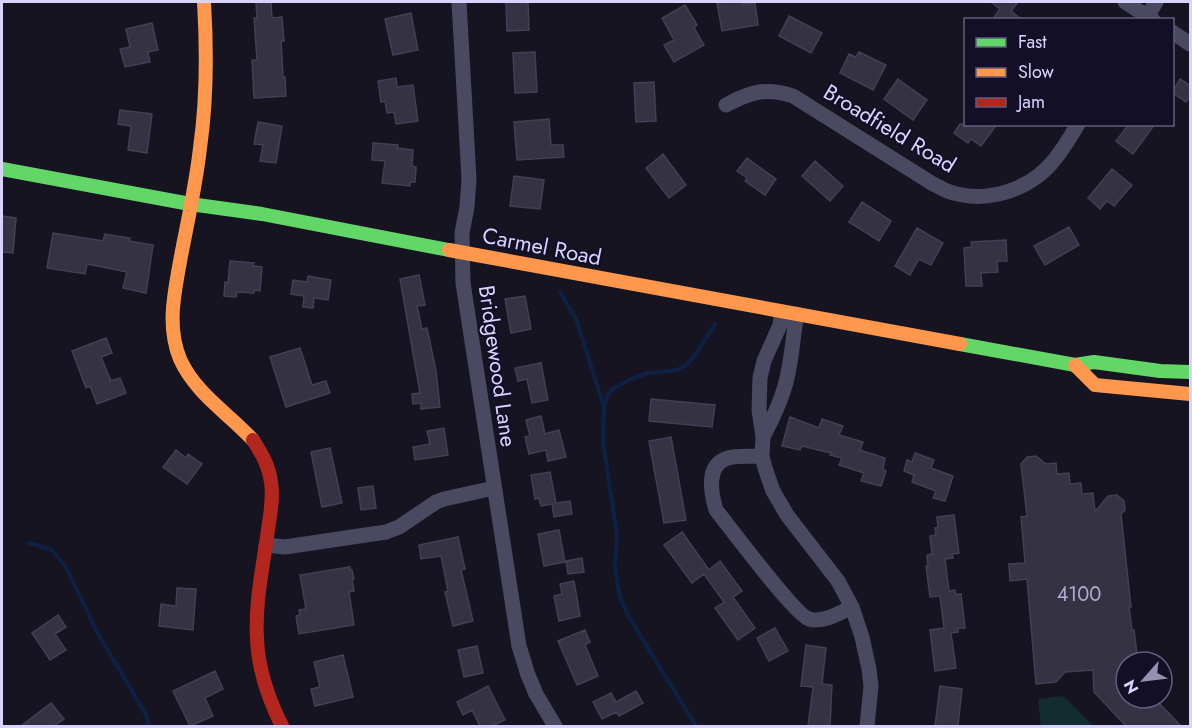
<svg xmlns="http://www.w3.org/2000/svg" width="1192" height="728" font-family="Jost,sans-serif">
<rect width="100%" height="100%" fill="#161421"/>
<path fill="#132c2d" d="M1061,696L1066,698L1093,726H1041L1038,701L1039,699Z"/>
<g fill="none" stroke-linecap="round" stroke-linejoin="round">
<path stroke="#0d2144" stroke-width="4" d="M560,292L576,319L604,407
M29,543L52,550L66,567L96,630L146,715L149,726
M696,726L629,617L620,598L615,568L617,535L603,442L604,408L607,396L613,389L631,379L648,373L677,370L688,364L697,352L715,324"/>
</g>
<path fill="#343243" stroke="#433f54" stroke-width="1.5" d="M256,2H271L272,18L282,17L284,41H281L283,77H285L286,96L254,98L252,60H257L254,18H257Z
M506,2H528L529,30L507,31Z
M725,2H743V4L755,3L758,25L722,31L717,3Z
M991,2H1018L1011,11L1022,20H992L1000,9Z
M685,5L697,25L694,28L704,45L674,62L664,45L674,40L662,18Z
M411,13L418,50L393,55L385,19Z
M789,16L822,33L811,53L779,36Z
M152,23L158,50L148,52L150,62L125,67L120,49L130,47L126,29Z
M535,52L537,92L515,93L513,53Z
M859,52L886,65L873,90L840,73L849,54L856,57Z
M396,78L397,87L413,85L418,121L396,124L394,112L387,113L385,101L381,102L378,81Z
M898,79L927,100L913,120L884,99Z
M1180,79L1191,86V96L1186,102L1173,93V91Z
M654,82L656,121L636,122L634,83Z
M120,110L152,114L147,153L128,150L131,126L118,124Z
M549,119L551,145H563L564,157L517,160L514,122Z
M258,122L282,126L276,163L260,161L263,145L254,144Z
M960,124H997L981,146L971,139L968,143L954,133Z
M1129,124H1155L1133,154L1116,141Z
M373,143L398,145L397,148L413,150L412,166L416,167L415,182H410V186L382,183L385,161L372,160Z
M663,154L686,185L669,198L646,168Z
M747,158L776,179L765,195L745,181L747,178L737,171Z
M815,161L843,186L830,201L802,176Z
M1112,169L1132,185L1114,206L1107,201L1100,209L1088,198Z
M514,176L544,180L540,209L510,206Z
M862,202L891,221L879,241L849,222Z
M2,216L16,218L13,253L2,252Z
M1069,227L1079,245L1045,265L1034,246Z
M917,228L943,243L931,265L919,259L910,275L895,266Z
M53,233L103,241L105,234L130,238L129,241L153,245L146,293L123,288L127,272L87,264L85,274L47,268Z
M1006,240L1007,261H997L998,272L981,273L982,286H966L964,248L972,247L971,242Z
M230,261L254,263L253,266L262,267L260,291L254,290V293L237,292L236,297L224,296L225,282L228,283Z
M419,275L425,305L417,306L422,329L427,328L436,371L440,407L421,409V403L413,404L412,394L420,393L400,279Z
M308,276L331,280L328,300L314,298L313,308L303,307L304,296L291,294L293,280L307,282Z
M525,296L531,329L511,333L505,299Z
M106,338L112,353L101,357L111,381L120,378L126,393L97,404L90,386L86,388L72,351Z
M300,348L312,385L326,381L330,393L286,407L270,357Z
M541,363L548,400L532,403L527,379L518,381L515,368Z
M651,399L715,405L712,427L649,421Z
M541,416L545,434L559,430L566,457L548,461L546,450L529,454L525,437L530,436L526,420Z
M790,417L819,428L822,419L843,426L839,435L863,442L860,450L885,458L883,469L886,471L881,486L861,481L864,473L839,465L842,458L830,455L831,453L802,446L800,450L782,446Z
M444,428L448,455L415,460L413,447L430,444L427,431Z
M671,437L686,520L664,523L649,441Z
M330,448L342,503L322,507L311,452Z
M176,450L186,458L188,454L202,464L187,484L163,467Z
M915,453L934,460L931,468L953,476L945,501L933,498L936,491L912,482L914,475L904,471L907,460L912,462Z
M1036,456L1046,464L1056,463L1057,474L1069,473L1070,484L1081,483L1082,494L1093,493L1095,512L1108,496L1117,495L1124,501L1125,510L1121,514L1131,607H1129L1132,630H1134L1138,662H1126V698H1154L1181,726H1126L1094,692L1093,670L1065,672L1056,682L1036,684L1027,579L1010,581L1009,564L1025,563L1021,517L1027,516L1021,464L1027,457Z
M550,472L556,503L570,501L572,514L554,517L552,504L541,506L539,498L535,499L531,475Z
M373,486L376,508L361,510L358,488Z
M954,515L959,553L952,554L953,558L945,559L949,591L955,590L956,595L961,594L965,628H958V632L951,633L956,668L935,671L930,630L944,628L940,596L930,597L926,566H928L927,555L932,554L930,536L936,535L935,528L938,527L937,517Z
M559,530L565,562L544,566L538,534Z
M682,532L709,570L720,561L742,591L733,597L755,628L738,640L715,608L724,602L704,574L692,583L664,545Z
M458,537L465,569L461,570L473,621L453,626L445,592L448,591L441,556L421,559L419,545Z
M582,558L584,572L568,574L566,561Z
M350,567V570H352L354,579L352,580L354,591L349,592L354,625L299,634L296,616L300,615L299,610L306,609L300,575Z
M574,581L580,616L559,621L554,596L562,594L560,584Z
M177,588L196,589L193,630L159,626L161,604L176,606Z
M58,615L66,627L55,634L66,650L50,660L32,633Z
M775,628L788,651L769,661L757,638Z
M585,630L590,642L585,645L598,676L577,685L558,641Z
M806,645L826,648L822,684L832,685L830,726H808L813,687L801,686Z
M477,646L483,673L464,677L458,650Z
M343,655L353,697L315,706L311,689L320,687L314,662Z
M215,671L223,689L205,698L213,716L190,726L173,691Z
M488,686L505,720L492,726H480L472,710L463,715L457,702Z
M940,686L962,689L958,726H935Z
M636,691L643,703L619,716L616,712L602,719L593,702L611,693L616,702Z
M51,703L64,719L54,726H21Z"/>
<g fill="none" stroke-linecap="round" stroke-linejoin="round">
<path stroke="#4a4962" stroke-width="15" d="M459,2L469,179L467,207L462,233L463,283L519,646L528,675L536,694L555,726
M1125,2L1153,20
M1145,20L1156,2
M1172,32L1190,44
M726,105C750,92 766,87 793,96L933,184C938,186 944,190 950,192C987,204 1031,190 1055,159C1063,149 1071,136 1078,124
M782,312L780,325L764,361L760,378L759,410L763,437L762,456L765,468L773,491L787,515L838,581L852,607L862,637L869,669L871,686L867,726
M763,437C771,422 779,406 784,389C792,365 792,339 797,314
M762,456C751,457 739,455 728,458C705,465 711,493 716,510C729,526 795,615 809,619C823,623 839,613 852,607
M266,545L285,547L386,532L399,527L436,502L444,499L494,488"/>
<path stroke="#63d668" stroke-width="14" d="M2,169L190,204L262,214L449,250
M960,344L1075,365L1094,362L1160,371L1190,372"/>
<path stroke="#ff974d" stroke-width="14" d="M204,2C207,51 207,99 200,148C196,184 188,220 181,256C175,291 166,325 180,359C195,393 229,414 253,440
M449,250L960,344
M1075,365L1095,385L1190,394"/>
<path stroke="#b3261e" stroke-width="14" d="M253,440C262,454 269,466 271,482C274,501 269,519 267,537C262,571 255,605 257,638C258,670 268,698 282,726"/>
</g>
<g text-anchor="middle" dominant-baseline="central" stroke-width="4.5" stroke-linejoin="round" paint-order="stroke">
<g font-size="20" fill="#b0acd0">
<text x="1079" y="594">4100</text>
</g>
<g font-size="22" fill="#d9d4ff" stroke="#130f26">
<text transform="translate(890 128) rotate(31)">Broadfield Road</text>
<text transform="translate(542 246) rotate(11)">Carmel Road</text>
<text transform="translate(498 366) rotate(82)">Bridgewood Lane</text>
</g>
</g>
<rect width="1192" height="728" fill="none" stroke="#d9d4ff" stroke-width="6"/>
<rect x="964" y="18" width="210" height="108" fill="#130f26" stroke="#625e7d" stroke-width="1.5"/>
<rect x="976" y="38" width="30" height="9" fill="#63d668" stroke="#625e7d" stroke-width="1.5"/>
<text x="1018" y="48" font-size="18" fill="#d9d4ff">Fast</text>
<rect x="976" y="68" width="30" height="9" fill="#ff974d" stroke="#625e7d" stroke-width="1.5"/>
<text x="1018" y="78" font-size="18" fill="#d9d4ff">Slow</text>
<rect x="976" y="98" width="30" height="9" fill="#b3261e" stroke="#625e7d" stroke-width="1.5"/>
<text x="1018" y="108" font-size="18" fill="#d9d4ff">Jam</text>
<g transform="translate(1144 680) rotate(242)"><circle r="28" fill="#130f26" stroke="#625e7d" stroke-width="1.5"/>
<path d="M0-4.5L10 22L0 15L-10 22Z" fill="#9591b1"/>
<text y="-9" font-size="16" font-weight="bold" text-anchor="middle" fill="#d9d4ff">N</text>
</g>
</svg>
